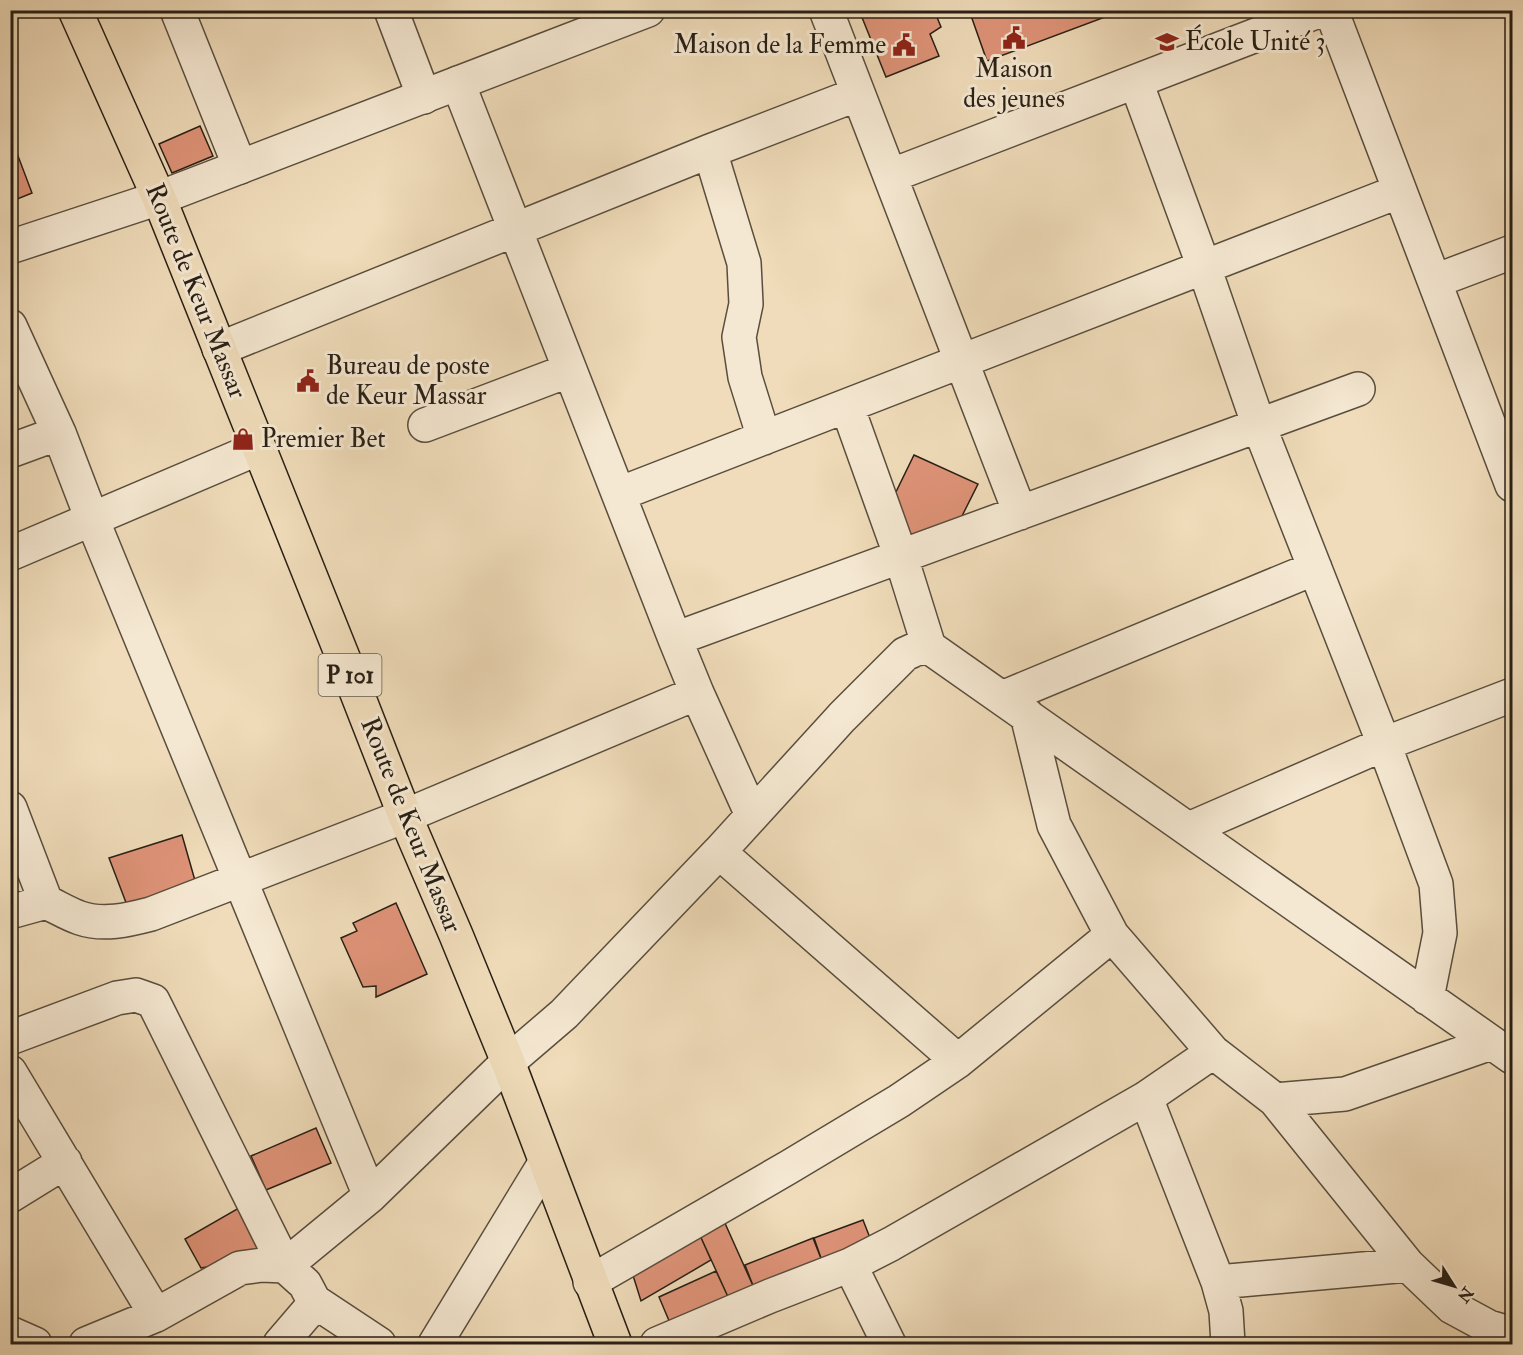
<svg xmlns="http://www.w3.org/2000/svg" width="1523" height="1355" font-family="'IM FELL Double Pica',serif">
<rect width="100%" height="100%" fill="#f0dcba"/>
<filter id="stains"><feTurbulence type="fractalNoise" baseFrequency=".00333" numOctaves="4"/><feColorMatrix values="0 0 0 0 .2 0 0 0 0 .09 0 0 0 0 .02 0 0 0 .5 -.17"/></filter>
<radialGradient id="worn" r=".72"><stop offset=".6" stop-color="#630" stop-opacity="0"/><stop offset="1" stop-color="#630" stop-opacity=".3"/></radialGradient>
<path fill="#df9378" stroke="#271f15" stroke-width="1.5" d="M859,10H934L941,27L930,34L939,56L886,77Z
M969,10H1112L1113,14L987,61Z
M200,126L213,156L172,173L159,144Z
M15,148L32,193L10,202V150Z
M914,455L978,484L955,530L915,544L894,496Z
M182,835L196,884L130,913L109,858Z
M396,903L427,974L376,997V986L363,987L341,938L357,931L353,923Z
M316,1128L331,1163L266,1190L251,1156Z
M244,1205L263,1257L201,1268L185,1239Z
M863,1220L872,1243L822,1261L814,1238Z
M724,1221L754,1288L729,1299L698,1231Z
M698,1231L711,1260L641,1301L631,1269Z
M813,1238L822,1261L754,1288L745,1265Z
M716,1271L729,1299L670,1323L659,1297Z"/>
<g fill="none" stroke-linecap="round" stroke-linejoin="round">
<g stroke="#594e3e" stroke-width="36">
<path id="minor" d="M177,10L240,167
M391,10L424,97
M826,10L1020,513
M1331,10L1512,485
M1136,82L1204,267L1259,426L1384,744L1436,884L1440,933L1427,998
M458,83L675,639L697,693L752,815
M710,151L744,263L746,304L739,337L745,377L764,438
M890,176L1321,10
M10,247L159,198
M1435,281L1512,252
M10,326L59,433L92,519L370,1196
M219,349L710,151L858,94
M847,406L901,557L929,647
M425,425L570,370
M10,451L59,433
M619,494L1400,191
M675,639L1358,389
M1002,698L1315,568
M1027,715L1054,825L1112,935L1213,1052L1275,1100L1408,1265L1452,1307L1489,1327L1512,1334
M10,808L46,902
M1189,829L1384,744L1512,695
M719,852L958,1061
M10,912L46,902C57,907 68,914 80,918C103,926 128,920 151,914L405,816L697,693
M10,1038L117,998L136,995L153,1001L285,1266L305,1284L314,1301L310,1309L280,1344
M10,1072L156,1315
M1146,1098L1218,1282L1226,1311L1228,1344
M1275,1100L1345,1094L1491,1043
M10,1196L65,1162
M850,1265L889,1344
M590,1282L789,1167L899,1101L958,1061L1112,935
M1218,1282L1408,1265
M314,1301L379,1344
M10,1333L35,1344
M86,1344L156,1315L240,1268L262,1265L285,1266L370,1196L508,1062L564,1014L719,852L842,717L905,654L916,649L929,647L1512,1057
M435,1344L545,1163
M657,1344L770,1296L850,1265L891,1244L1146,1098L1213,1052"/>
</g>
<g stroke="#594e3e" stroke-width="36">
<path id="tertiary" d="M159,198L648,10
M10,554L259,448"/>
</g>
<g stroke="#271f15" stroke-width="36">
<path id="primary" d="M75,10L159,198L346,665L405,816L456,935L508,1062L615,1344"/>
</g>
<use href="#minor" stroke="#f5e8d2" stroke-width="33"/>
<use href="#tertiary" stroke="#f5e8d2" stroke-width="33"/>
<use href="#primary" stroke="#f0dcba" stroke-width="33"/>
</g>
<defs>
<g id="civic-bare" transform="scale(1.8)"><path d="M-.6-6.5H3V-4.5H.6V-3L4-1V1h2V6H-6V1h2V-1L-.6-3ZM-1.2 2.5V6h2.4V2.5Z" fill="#8f2418" stroke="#f5e8d2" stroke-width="2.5" paint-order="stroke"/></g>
<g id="school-bare" transform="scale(1.8)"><path d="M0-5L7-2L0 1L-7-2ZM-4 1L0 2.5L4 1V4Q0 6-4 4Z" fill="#8f2418" stroke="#f5e8d2" stroke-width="2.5" paint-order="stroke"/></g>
<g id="shop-bare" transform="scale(1.8)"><path d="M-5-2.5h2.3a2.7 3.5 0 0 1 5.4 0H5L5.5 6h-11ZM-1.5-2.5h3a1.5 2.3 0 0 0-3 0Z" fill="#8f2418" stroke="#f5e8d2" stroke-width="2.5" paint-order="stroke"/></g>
</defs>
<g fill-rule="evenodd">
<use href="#civic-bare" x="1014" y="38"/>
<use href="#school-bare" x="1167" y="42"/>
<use href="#civic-bare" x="904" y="45"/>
<use href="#civic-bare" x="308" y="381"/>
<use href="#shop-bare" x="243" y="439"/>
</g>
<g text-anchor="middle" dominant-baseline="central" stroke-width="6" stroke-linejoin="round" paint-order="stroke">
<rect fill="#f5e8d2" stroke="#655b4e" stroke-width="1.5" x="318.5" y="654" width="63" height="42" rx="4.5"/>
<g font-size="24" font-weight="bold" fill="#271f15">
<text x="350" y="675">P 101</text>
</g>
<g font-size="26" fill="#271f15" stroke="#f5e8d2" text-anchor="start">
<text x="1185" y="42">École Unité 3</text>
<text x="886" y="45" text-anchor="end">Maison de la Femme</text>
<text x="1014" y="69" text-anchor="middle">Maison<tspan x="1014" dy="30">des jeunes</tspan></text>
<text x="326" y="366">Bureau de poste<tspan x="326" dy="30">de Keur Massar</tspan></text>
<text x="261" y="439">Premier Bet</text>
</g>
<g font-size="26" fill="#271f15" stroke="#f5e8d2">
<text transform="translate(196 291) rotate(68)">Route de Keur Massar</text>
<text transform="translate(411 825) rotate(68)">Route de Keur Massar</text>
</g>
</g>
<rect width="1523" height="1355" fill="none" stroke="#f0dcba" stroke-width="36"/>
<rect x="12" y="12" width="1499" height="1331" fill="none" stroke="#271f15" stroke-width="3"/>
<rect x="18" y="18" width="1487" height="1319" fill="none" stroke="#271f15" stroke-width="1.5"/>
<g transform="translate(1454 1286) rotate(127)" stroke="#f5e8d2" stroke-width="4.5" paint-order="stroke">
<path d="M0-4.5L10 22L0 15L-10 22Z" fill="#271f15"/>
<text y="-9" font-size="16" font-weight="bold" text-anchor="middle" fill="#271f15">N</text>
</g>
<rect width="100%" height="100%" filter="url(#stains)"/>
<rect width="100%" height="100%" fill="url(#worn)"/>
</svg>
